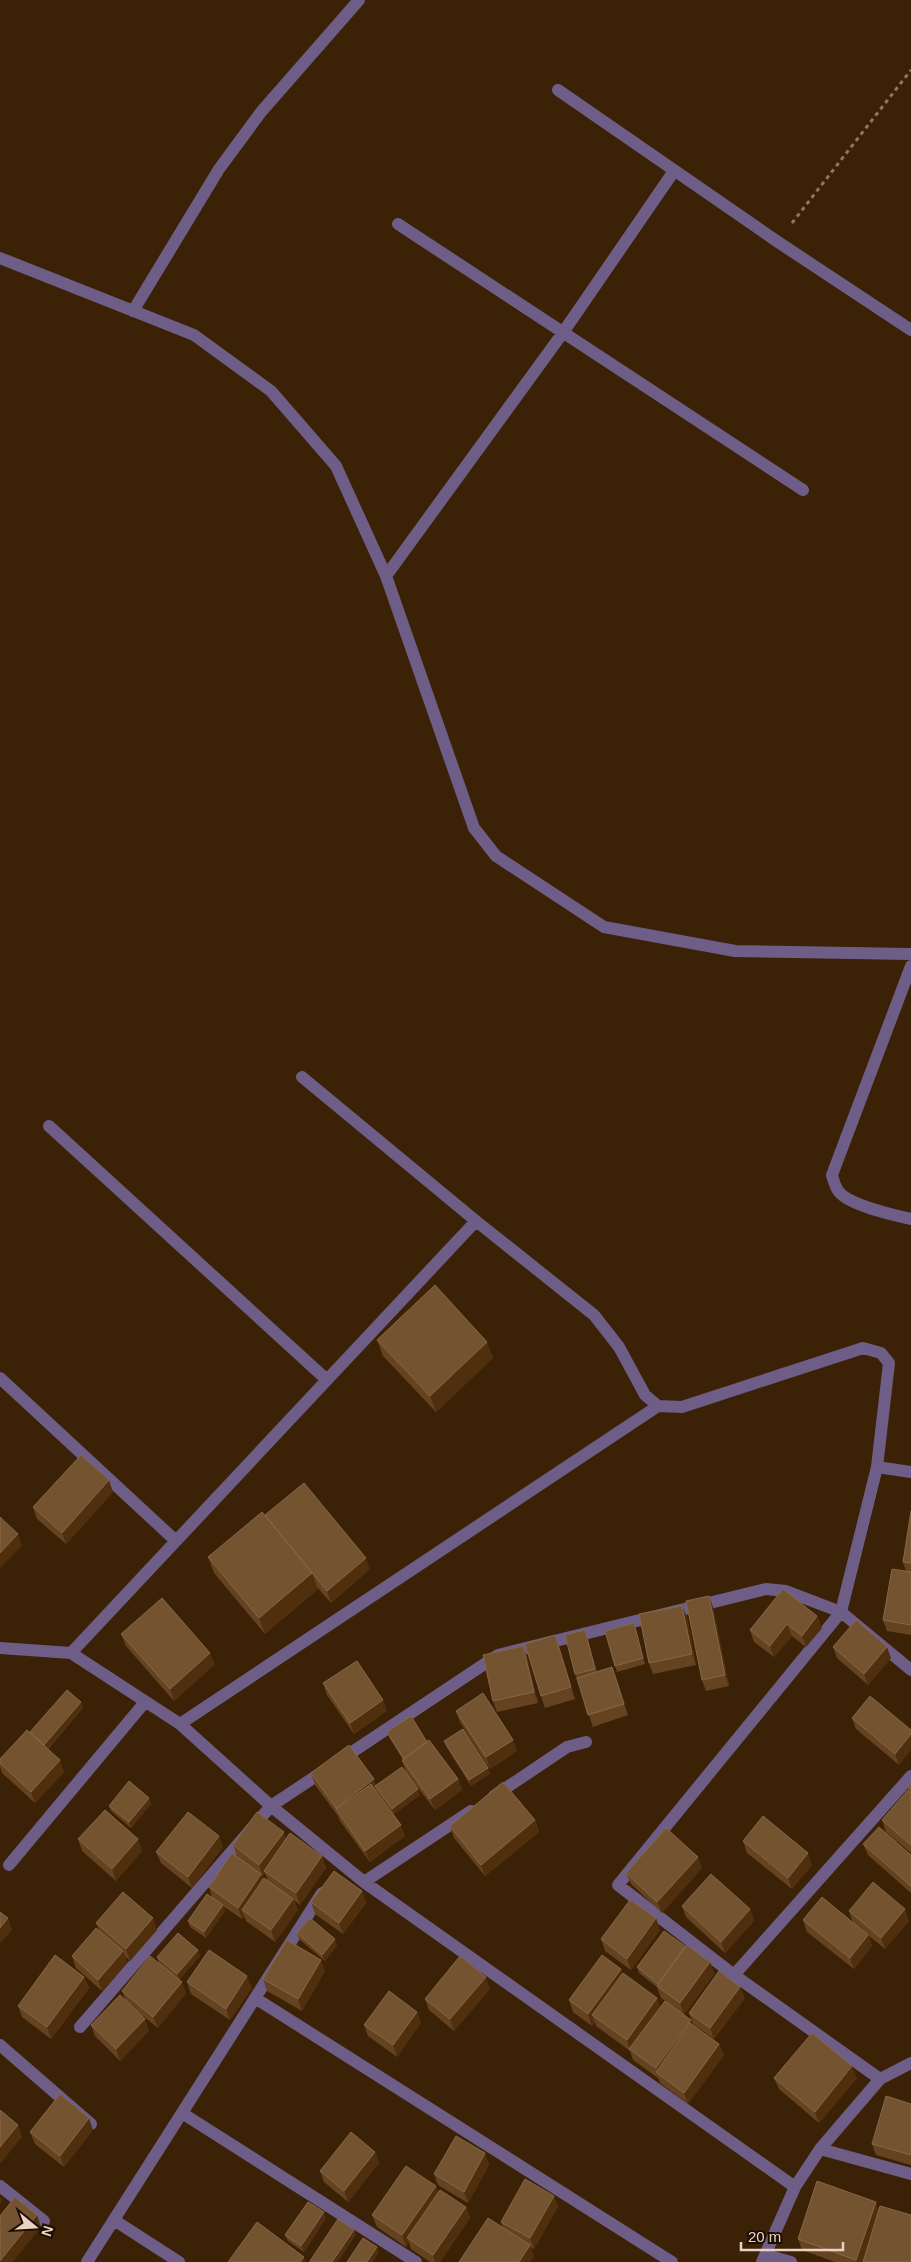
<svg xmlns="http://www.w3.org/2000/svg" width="911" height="2262" font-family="Arial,sans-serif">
<rect width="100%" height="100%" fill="#3b2105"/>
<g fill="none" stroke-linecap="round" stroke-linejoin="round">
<path stroke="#907860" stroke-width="3" stroke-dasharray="4 4" stroke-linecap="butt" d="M792,223L911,70"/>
<path stroke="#6e5e87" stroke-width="12" d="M558,90L778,242L911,330
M398,224L803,490
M0,258L194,335L271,391L336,466L386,576L474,828L496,856L604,927L735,951L911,954
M133,311L219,169L261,112L359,0
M386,576L562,334L674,171
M911,966L832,1175C834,1182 835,1188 840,1193C852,1206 894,1215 911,1219
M302,1077L476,1221L594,1315L619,1347L645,1395L658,1406L682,1407L863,1348L881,1353L889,1363L877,1467L841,1612L618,1885L734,1975L880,2079
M49,1126L327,1380
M0,1378L176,1541
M877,1467L911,1472
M0,1648L71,1653L180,1724L271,1806L364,1882L795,2187
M71,1653L476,1221
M180,1724L658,1406
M494,1796L567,1747L586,1742
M9,1865L145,1702
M364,1882L471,1811
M734,1975L911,1776
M255,1998L672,2262
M80,2027L271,1806L498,1655L766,1589L786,1591L841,1612L911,1670
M0,2045L91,2124
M182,2113L416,2262
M820,2149L911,2174
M0,2186L44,2221
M114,2220L179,2262
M766,2255L791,2262
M87,2262L322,1893
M762,2262L795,2187L820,2149L880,2079L911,2063"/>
</g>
<path fill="#664320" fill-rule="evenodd" d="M377,1340L487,1342L493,1358L436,1412L383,1356Z
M113,1492L66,1544L37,1519L33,1507Z
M911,1511V1635L887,1631L883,1620L906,1571L903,1562Z
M265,1515L370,1569L331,1603L317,1587L318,1589L265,1634L214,1573L208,1557Z
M709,1596L713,1607L729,1686L706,1691L702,1680Z
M817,1616L822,1628L806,1647L792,1636L774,1657L754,1642L750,1630Z
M687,1617L696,1665L653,1674L649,1663Z
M634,1623L645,1664L617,1672L615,1666Z
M585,1630L597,1672L612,1667L628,1715L593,1727L575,1674Z
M121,1634L215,1664L174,1701L126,1646Z
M555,1635L575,1699L545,1708L541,1696Z
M523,1646L527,1657L538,1703L497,1712L493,1701Z
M833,1647L891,1658L868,1685L837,1658Z
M323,1683L387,1711L354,1734L327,1695Z
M81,1702L83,1708L48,1749L64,1772L35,1803L2,1773L0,1766V1759L31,1733Z
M456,1711L517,1751L490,1769L460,1722Z
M852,1718L911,1730L899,1765L856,1729Z
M387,1732L427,1742L458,1779L462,1790L435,1810L406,1772L402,1760H403L389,1737Z
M444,1741L488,1768L490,1774L471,1786L446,1746Z
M311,1773L376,1786L420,1795L394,1814L377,1791L376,1792L405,1836L370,1862L340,1821L338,1816L315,1785Z
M911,1783V1853L886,1832L882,1820L908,1790V1787Z
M149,1798L151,1804L131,1828L111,1811L109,1806Z
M535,1820L539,1832L485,1876L454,1838L450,1826Z
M78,1839H138L142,1851L116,1881L82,1851Z
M286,1839L322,1856L326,1868L300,1905L294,1900L298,1910L275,1942L246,1921L244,1916L242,1919L223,1906L225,1911L206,1938L190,1927L188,1921L212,1898L209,1887L237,1856L233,1845ZM265,1873L268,1881L263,1879L262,1875L263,1876Z
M743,1841L812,1865L792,1889L747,1853Z
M863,1844L911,1855V1893L868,1855Z
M223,1847L192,1888L161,1863L156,1852Z
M702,1868L662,1913L631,1884L626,1873Z
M362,1891L366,1903L343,1934L315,1914L311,1902Z
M682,1906L750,1909L754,1921L725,1953L686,1917Z
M849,1911L909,1921L885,1949L853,1923Z
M803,1920L868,1935L872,1946L854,1969L807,1932Z
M96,1923L157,1930L130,1961L125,1956L127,1963L102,1991L76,1968L72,1956L99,1930Z
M660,1930L631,1970L605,1951L601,1939Z
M297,1933L337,1945L325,1961L299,1939Z
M685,1946L710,1962L714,1974L684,2015L661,1998L657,1987L639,1973L637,1967Z
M198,1950L200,1956L179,1980L186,1993L158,2028L138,2012L149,2031L120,2061L95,2036L91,2025L125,1999L122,1991L159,1963L157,1957Z
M621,1969L622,1973L657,1998L660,2007L693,2025L719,2044L724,2055L688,2104L660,2083L658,2078L633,2060L630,2051L596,2026L595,2022L592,2026L573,2012L569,2000Z
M325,1971L302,2011L267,1991L263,1979Z
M84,1977L89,1988L51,2039L22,2017L18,2006Z
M187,1982L252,1988L230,2020L191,1994Z
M490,1989L454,2031L429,2010L425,1999Z
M745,1998L714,2039L693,2024L689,2013Z
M417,2012L421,2023L397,2057L368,2036L364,2025Z
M774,2078H857L819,2123L779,2089Z
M911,2104V2165L876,2155L872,2144Z
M93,2130L64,2167L35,2144L30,2132Z
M375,2152L379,2163L348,2202L324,2182L320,2171Z
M485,2153L489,2165L468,2203L438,2185L434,2174Z
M436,2186L438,2193L466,2207L470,2218L440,2262H430L411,2249L409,2242L406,2247L377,2227L372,2215Z
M554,2196L558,2207L534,2249L530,2247L534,2257L503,2228L501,2222Z
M879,2209L911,2262H835L802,2250L798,2239Z
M326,2218L304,2252L288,2241L285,2235Z"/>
<path fill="#4f2f0e" d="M487,1342L493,1358L436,1412L430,1396Z
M109,1480L113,1492L66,1544L62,1533Z
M18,1534L22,1546L0,1568V1553Z
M366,1558L370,1569L331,1603L327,1591Z
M312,1573L318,1589L265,1634L259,1618Z
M709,1596L713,1607L729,1686L725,1675Z
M682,1606L687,1617L696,1665L692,1654Z
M817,1616L822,1628L806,1647L802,1636Z
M787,1624L792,1636L774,1657L770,1646Z
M555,1635L559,1646L575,1699L571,1687Z
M523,1646L527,1657L538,1703L534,1692Z
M887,1647L891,1658L868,1685L864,1674Z
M210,1653L215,1664L174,1701L170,1689Z
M612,1667L617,1679L628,1715L624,1704Z
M383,1700L387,1711L354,1734L350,1723Z
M81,1702L83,1708L46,1750L44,1745Z
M911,1734V1750L899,1765L895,1754Z
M513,1740L517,1751L490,1769L486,1757Z
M60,1760L64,1772L35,1803L31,1792Z
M488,1768L490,1774L471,1786L469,1780Z
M374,1779L378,1789L375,1786L377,1791L342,1818L338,1812L336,1808Z
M458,1779L462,1790L435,1810L430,1799Z
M418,1789L420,1795L394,1814L392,1809Z
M149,1798L151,1804L131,1828L129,1822Z
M535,1820L539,1832L485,1876L481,1865Z
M401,1825L405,1836L370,1862L365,1851Z
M284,1832L288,1844L264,1871L265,1873L263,1876L259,1865Z
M219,1836L223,1847L192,1888L188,1877Z
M138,1839L142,1851L116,1881L112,1869Z
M808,1853L812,1865L792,1889L788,1878Z
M322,1856L326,1868L300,1905L296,1893Z
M698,1857L702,1868L662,1913L657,1902Z
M261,1874L265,1885L242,1910L244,1916L242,1919L238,1908Z
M362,1891L366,1903L343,1934L339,1923Z
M293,1899L298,1910L275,1942L271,1930Z
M223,1905L225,1911L206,1938L204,1932Z
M750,1909L754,1921L725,1953L721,1942Z
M905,1909L909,1921L885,1949L881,1938Z
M8,1918L12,1930L0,1944V1928Z
M153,1918L157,1930L130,1961L126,1949Z
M656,1918L660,1930L631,1970L627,1959Z
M868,1935L872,1946L854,1969L850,1958Z
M335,1939L337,1945L325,1961L322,1955Z
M198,1950L200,1956L179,1980L177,1974Z
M123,1951L127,1963L102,1991L98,1980Z
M321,1960L325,1971L302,2011L298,1999Z
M710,1962L714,1974L684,2015L680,2003Z
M621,1969L625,1980L592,2015L595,2022L592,2026L588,2014Z
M247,1976L252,1988L230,2020L226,2009Z
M84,1977L89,1988L51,2039L47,2027Z
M486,1977L490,1989L454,2031L450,2019Z
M182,1982L186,1993L158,2028L153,2017Z
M740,1987L745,1998L714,2039L710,2028Z
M657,1998L661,2010L630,2050L627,2040Z
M417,2012L421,2023L397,2057L393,2045Z
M145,2019L149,2031L120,2061L116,2049Z
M691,2020L695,2031L658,2073L656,2068Z
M719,2044L724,2055L688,2104L684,2093Z
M852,2066L857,2078L819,2123L815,2112Z
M89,2118L93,2130L64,2167L60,2156Z
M18,2125L22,2137L0,2164V2147Z
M375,2152L379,2163L348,2202L344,2191Z
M485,2153L489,2165L468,2203L464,2192Z
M436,2186L440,2197L407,2238L409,2242L406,2247L402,2235Z
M0,2196L2,2201L0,2204Z
M554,2196L558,2207L534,2249L530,2238Z
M876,2202L880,2214L863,2262H857L856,2260Z
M466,2207L470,2218L440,2262H435L433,2255Z
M324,2212L326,2218L304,2252L301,2246Z
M37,2215L41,2227L13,2262H0Z
M354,2230L356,2235L338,2262H332Z
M530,2245L534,2257L530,2262H519Z
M377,2247L379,2253L373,2262H367Z
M304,2257L305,2262H300Z"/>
<path fill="#745331" stroke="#876748" d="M435,1285L487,1342L430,1396L377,1340Z
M81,1455L109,1480L62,1533L33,1507Z
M304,1483L366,1558L327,1591L265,1515Z
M911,1511V1563L903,1562Z
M262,1512L312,1573L259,1618L208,1557Z
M0,1517L18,1534L0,1553Z
M892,1569L911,1572V1625L883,1620Z
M783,1589L817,1616L802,1636L787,1624L770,1646L750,1630Z
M709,1596L725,1675L702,1680L686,1601Z
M162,1598L210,1653L170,1689L121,1634Z
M682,1606L692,1654L649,1663L639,1614Z
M856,1620L887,1647L864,1674L833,1647Z
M634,1623L643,1658L615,1666L605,1631Z
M585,1630L595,1669L575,1674L565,1635Z
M555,1635L571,1687L541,1696L525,1644Z
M523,1646L534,1692L493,1701L483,1655Z
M357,1661L383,1700L350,1723L323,1683Z
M612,1667L624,1704L588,1715L577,1678Z
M67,1690L81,1702L44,1745L30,1732Z
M483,1693L513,1740L486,1757L456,1711Z
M870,1696L911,1730V1734L895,1754L852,1718Z
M411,1716L427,1742L404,1759L387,1732Z
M463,1729L488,1768L469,1780L444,1741Z
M27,1730L60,1760L31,1792L0,1763V1759Z
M429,1740L458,1779L430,1799L402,1760Z
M349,1745L374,1779L336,1808L311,1773Z
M402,1767L418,1789L392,1809L375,1786Z
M129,1781L149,1798L129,1822L109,1806Z
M503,1782L535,1820L481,1865L450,1826Z
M911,1783V1790L908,1787Z
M371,1784L401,1825L365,1851L336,1809Z
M908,1790L911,1792V1845L882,1820Z
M105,1810L138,1839L112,1869L78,1839Z
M188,1812L219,1836L188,1877L156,1852Z
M257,1812L284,1832L259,1865L233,1845Z
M763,1816L808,1853L788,1878L743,1841Z
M879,1827L911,1855V1886L863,1844Z
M666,1828L698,1857L657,1902L626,1873Z
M290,1833L322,1856L296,1893L264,1871Z
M232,1853L261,1874L238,1908L209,1887Z
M334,1871L362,1891L339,1923L311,1902Z
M711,1874L750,1909L721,1942L682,1906Z
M264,1878L293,1899L271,1930L242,1910Z
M873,1882L905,1909L881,1938L849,1911Z
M123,1892L153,1918L126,1949L96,1923Z
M207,1894L223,1905L204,1932L188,1921Z
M822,1897L868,1935L850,1958L803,1920Z
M630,1900L656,1918L627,1959L601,1939Z
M0,1912L8,1918L0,1928Z
M310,1918L335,1939L322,1955L297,1933Z
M96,1928L123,1951L98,1980L72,1956Z
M664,1931L685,1946L658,1984L637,1967Z
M178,1933L198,1950L177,1974L157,1957Z
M287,1940L321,1960L298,1999L263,1979Z
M687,1945L710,1962L680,2003L657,1986Z
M209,1950L247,1976L226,2009L187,1982Z
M55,1955L84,1977L47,2027L18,2006Z
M602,1955L621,1969L588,2014L569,2000Z
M150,1956L182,1982L153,2017L122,1991Z
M460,1956L486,1977L450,2019L425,1999Z
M719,1971L740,1987L710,2028L689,2013Z
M623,1973L657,1998L627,2040L592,2015Z
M389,1991L417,2012L393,2045L364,2025Z
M120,1995L145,2019L116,2049L91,2025Z
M665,2001L691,2020L656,2068L629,2049Z
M690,2023L719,2044L684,2093L656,2072Z
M812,2033L852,2066L815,2112L774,2078Z
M60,2094L89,2118L60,2156L30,2132Z
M886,2096L911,2104V2155L872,2144Z
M0,2110L18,2125L0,2147Z
M351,2132L375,2152L344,2191L320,2171Z
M456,2136L485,2153L464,2192L434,2174Z
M406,2166L436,2186L402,2235L372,2215Z
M525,2179L554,2196L530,2238L501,2222Z
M817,2181L876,2202L856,2260L798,2239Z
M440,2190L466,2207L433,2255L407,2238Z
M15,2197L37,2215L0,2261V2216Z
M308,2202L324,2212L301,2246L285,2235Z
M880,2206L911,2215V2262H863Z
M488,2218L530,2245L519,2262H459Z
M338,2219L354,2230L332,2262H310V2261Z
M257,2222L304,2257L300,2262H228Z
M363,2238L377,2247L367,2262H347Z"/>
<g transform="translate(35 2227) rotate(108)" stroke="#1b0d02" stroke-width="4" paint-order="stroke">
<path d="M0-4L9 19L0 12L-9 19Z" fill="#ead4c1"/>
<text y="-8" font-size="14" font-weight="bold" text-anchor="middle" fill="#ead4c1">N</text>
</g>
<path d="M741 2242v8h102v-8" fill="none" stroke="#ead4c1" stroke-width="2.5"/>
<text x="748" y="2242" font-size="15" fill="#ead4c1" stroke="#1b0d02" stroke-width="4" paint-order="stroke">20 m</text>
</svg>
